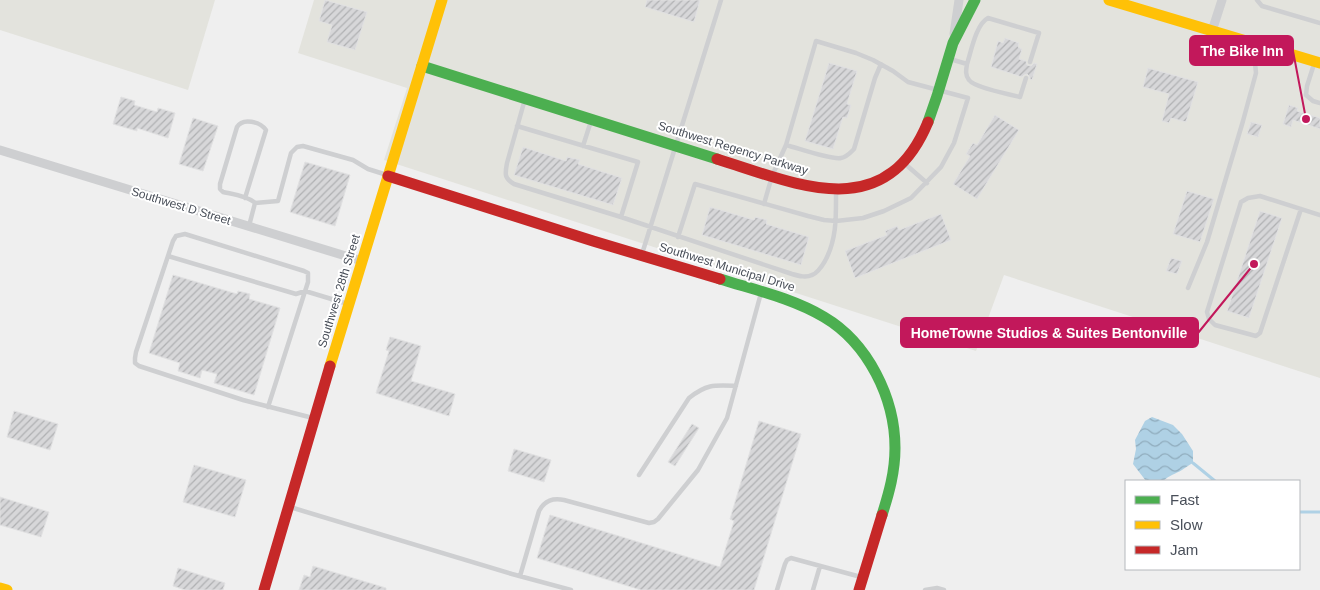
<svg xmlns="http://www.w3.org/2000/svg" width="1320" height="590" font-family="Arial,sans-serif">
<defs>
<pattern id="water-waves" width="16" height="10" patternUnits="userSpaceOnUse" patternTransform="scale(1.25)"><rect width="16" height="10" fill="#afd1e5"/><path d="M0 5q4-4 8 0t8 0" fill="none" stroke="#90acbd"/></pattern>
<pattern id="building-hatch" width="6" height="6" patternUnits="userSpaceOnUse" patternTransform="scale(1.25)"><rect width="6" height="6" fill="#d7d7d9"/><path d="M-1 1l2-2M0 6l6-6M5 7l2-2" fill="none" stroke="#b0b1b3"/></pattern>
</defs>
<rect width="100%" height="100%" fill="#efefef"/>
<path fill="#e3e3dd" d="M0,0H215L188,90L0,30Z
M314,0H1320V378L1004,275L976,351L384,160L407,88L298,53Z"/>
<path fill="url(#water-waves)" d="M1152,417L1173,425L1182,434L1193,451V463C1189,465 1186,467 1182,470C1175,474 1170,475 1163,481H1146L1133,464L1136,449L1135,440L1145,421Z"/>
<g fill="none" stroke-linecap="round" stroke-linejoin="round">
<path stroke="#afd1e5" stroke-width="3" d="M1193,463L1215,481
M1299,512H1320"/>
</g>
<path fill="url(#building-hatch)" stroke="#e1e1e2" d="M325,0L367,12L355,50L327,42L332,25L319,21Z
M647,0H700L694,22L645,7Z
M1005,38L1019,43L1018,47L1022,49L1019,59L1026,61L1027,65L1031,66L1034,63L1037,64L1032,80L1030,79L1029,76L1027,74L1024,75L1022,77L991,67L998,41L1003,43Z
M829,63L857,71L847,104L851,105L847,118L843,117L833,149L805,141Z
M1148,68L1198,82L1186,122L1171,118L1169,123L1162,121L1169,94L1143,87Z
M121,97L135,101L134,105L157,112L158,108L175,113L168,138L137,128V131L113,124Z
M1289,105L1298,108L1297,111L1320,118V129L1293,120L1291,127L1283,124Z
M995,115L1019,130L977,199L953,184L970,156L966,154L973,143L977,145Z
M193,118L218,126L203,171L179,164Z
M1251,122L1262,125L1258,137L1247,134Z
M523,147L566,161L567,157L580,160L578,164L622,178L613,205L514,175Z
M305,162L350,175L335,226L290,212Z
M1187,191L1214,199L1200,242L1173,234Z
M710,207L754,220L755,217L767,220L766,224L809,237L801,265L702,235Z
M1260,211L1282,218L1249,318L1227,311Z
M941,214L951,240L855,278L845,251L887,235L885,231L897,226L899,230Z
M1171,258L1182,261L1177,274L1166,271Z
M173,275L237,294L238,291L250,294L249,299L280,308L254,395L214,383L217,374L202,370L200,378L178,371L180,363L149,353Z
M390,337L421,346L411,381L455,394L449,416L376,393L389,351L386,350Z
M14,411L58,424L50,450L7,437Z
M759,421L801,434L754,590H641L537,558L550,515L720,567L734,521L730,519Z
M692,424L699,428L675,466L668,462Z
M514,449L551,460L544,482L508,471Z
M194,465L246,480L235,517L183,502Z
M0,497L49,512L41,537L0,525Z
M313,566L386,588V590H299L304,575L310,577Z
M178,568L225,583L223,590H185L173,586Z"/>
<g fill="none" stroke-linecap="round" stroke-linejoin="round">
<path stroke="#cecfd1" stroke-width="4.5" d="M1257,0L1262,6L1320,23
M950,59L967,64C971,52 976,24 988,18L1039,33L1030,62
M967,64C966,70 965,75 969,80C975,88 1009,94 1020,97L1026,78
M1314,64L1307,86L1306,95L1313,101L1320,103
M525,99L507,163C505,174 504,178 514,184L621,217L792,274C799,276 806,278 812,275C818,273 822,266 825,261C837,239 836,216 836,192
M517,126L638,162L621,217
M786,145C798,148 830,160 841,158C847,157 850,153 854,149L875,78L881,64
M583,146L591,121
M904,163L927,183
M245,198L266,130C260,122 243,117 237,127L220,184V189L223,192C232,194 248,196 255,203L249,226
M255,203L278,201L291,153L297,147L303,146L353,160L368,169L387,175
M1301,209L1260,333L1256,336L1215,325L1209,319L1207,312L1241,202L1248,198L1260,196L1320,215
M678,237L695,184L808,216L824,220L836,221L863,218L884,211L911,198L941,167L954,143L968,98L908,82L893,71L873,60L856,53L816,41L786,145L772,176L764,204
M642,254L721,0
M168,256L296,294L305,291L348,304
M1188,288L1207,242L1243,121L1256,73L1255,63L1260,47
M268,407L308,282V273L304,271L185,234L176,236L173,241L136,352L135,358V363L139,366L243,400L313,418
M639,475L689,398C707,384 714,385 736,386
M290,507L512,574L571,590
M520,576L539,511C545,500 553,498 564,500L649,523L654,522L658,519L698,470L727,418L761,293
M777,590L785,564L787,560L791,558L861,577
M813,590L820,566
M925,590L937,588L944,590"/>
<path stroke="#cecfd1" stroke-width="9" d="M1212,31L1222,0
M954,34L959,0
M0,150L362,261"/>
<path stroke="#4caf50" stroke-width="11" d="M422,66L717,159
M928,122L937,96L953,43L975,0
M720,279C755,290 792,298 824,317C868,343 895,398 895,448C895,472 889,493 882,515"/>
<path stroke="#ffc107" stroke-width="11" d="M1109,0L1320,63
M330,366L442,0
M0,588L7,590"/>
<path stroke="#c62828" stroke-width="11" d="M717,159C797,184 885,226 928,122
M388,176L593,241L720,279
M264,590L330,366
M859,590L882,515"/>
</g>
<g text-anchor="middle" dominant-baseline="central" stroke-width="4" stroke-linejoin="round" paint-order="stroke">
<g font-size="12" fill="#494f59" stroke="#fff">
<text transform="translate(733 148) rotate(17)">Southwest Regency Parkway</text>
<text transform="translate(181 206) rotate(17)">Southwest D Street</text>
<text transform="translate(727 267) rotate(17)">Southwest Municipal Drive</text>
<text transform="translate(339 291) rotate(-73)">Southwest 28th Street</text>
</g>
</g>
<path fill="none" stroke="#c2185b" stroke-width="2" d="M1306 119L1293 51M1254 264L1198 333"/>
<g fill="#c2185b" stroke="#fff" stroke-width="2">
<circle cx="1306" cy="119" r="5"/>
<circle cx="1254" cy="264" r="5"/>
</g>
<g fill="#c2185b" stroke="#c2185b" stroke-width="2">
<rect x="1190" y="36" width="103" height="29" rx="5"/>
<rect x="901" y="318" width="297" height="29" rx="5"/>
</g>
<g font-size="14" text-anchor="middle" font-weight="bold" fill="#fff">
<text x="1242" y="56">The Bike Inn</text>
<text x="1049" y="338">HomeTowne Studios &amp; Suites Bentonville</text>
</g>
<rect x="1125" y="480" width="175" height="90" fill="#ffffff" stroke="#b6b9bd"/>
<rect x="1135" y="496" width="25" height="8" fill="#4caf50" stroke="#b6b9bd"/>
<text x="1170" y="505" font-size="15" fill="#494f59">Fast</text>
<rect x="1135" y="521" width="25" height="8" fill="#ffc107" stroke="#b6b9bd"/>
<text x="1170" y="530" font-size="15" fill="#494f59">Slow</text>
<rect x="1135" y="546" width="25" height="8" fill="#c62828" stroke="#b6b9bd"/>
<text x="1170" y="555" font-size="15" fill="#494f59">Jam</text>
</svg>
